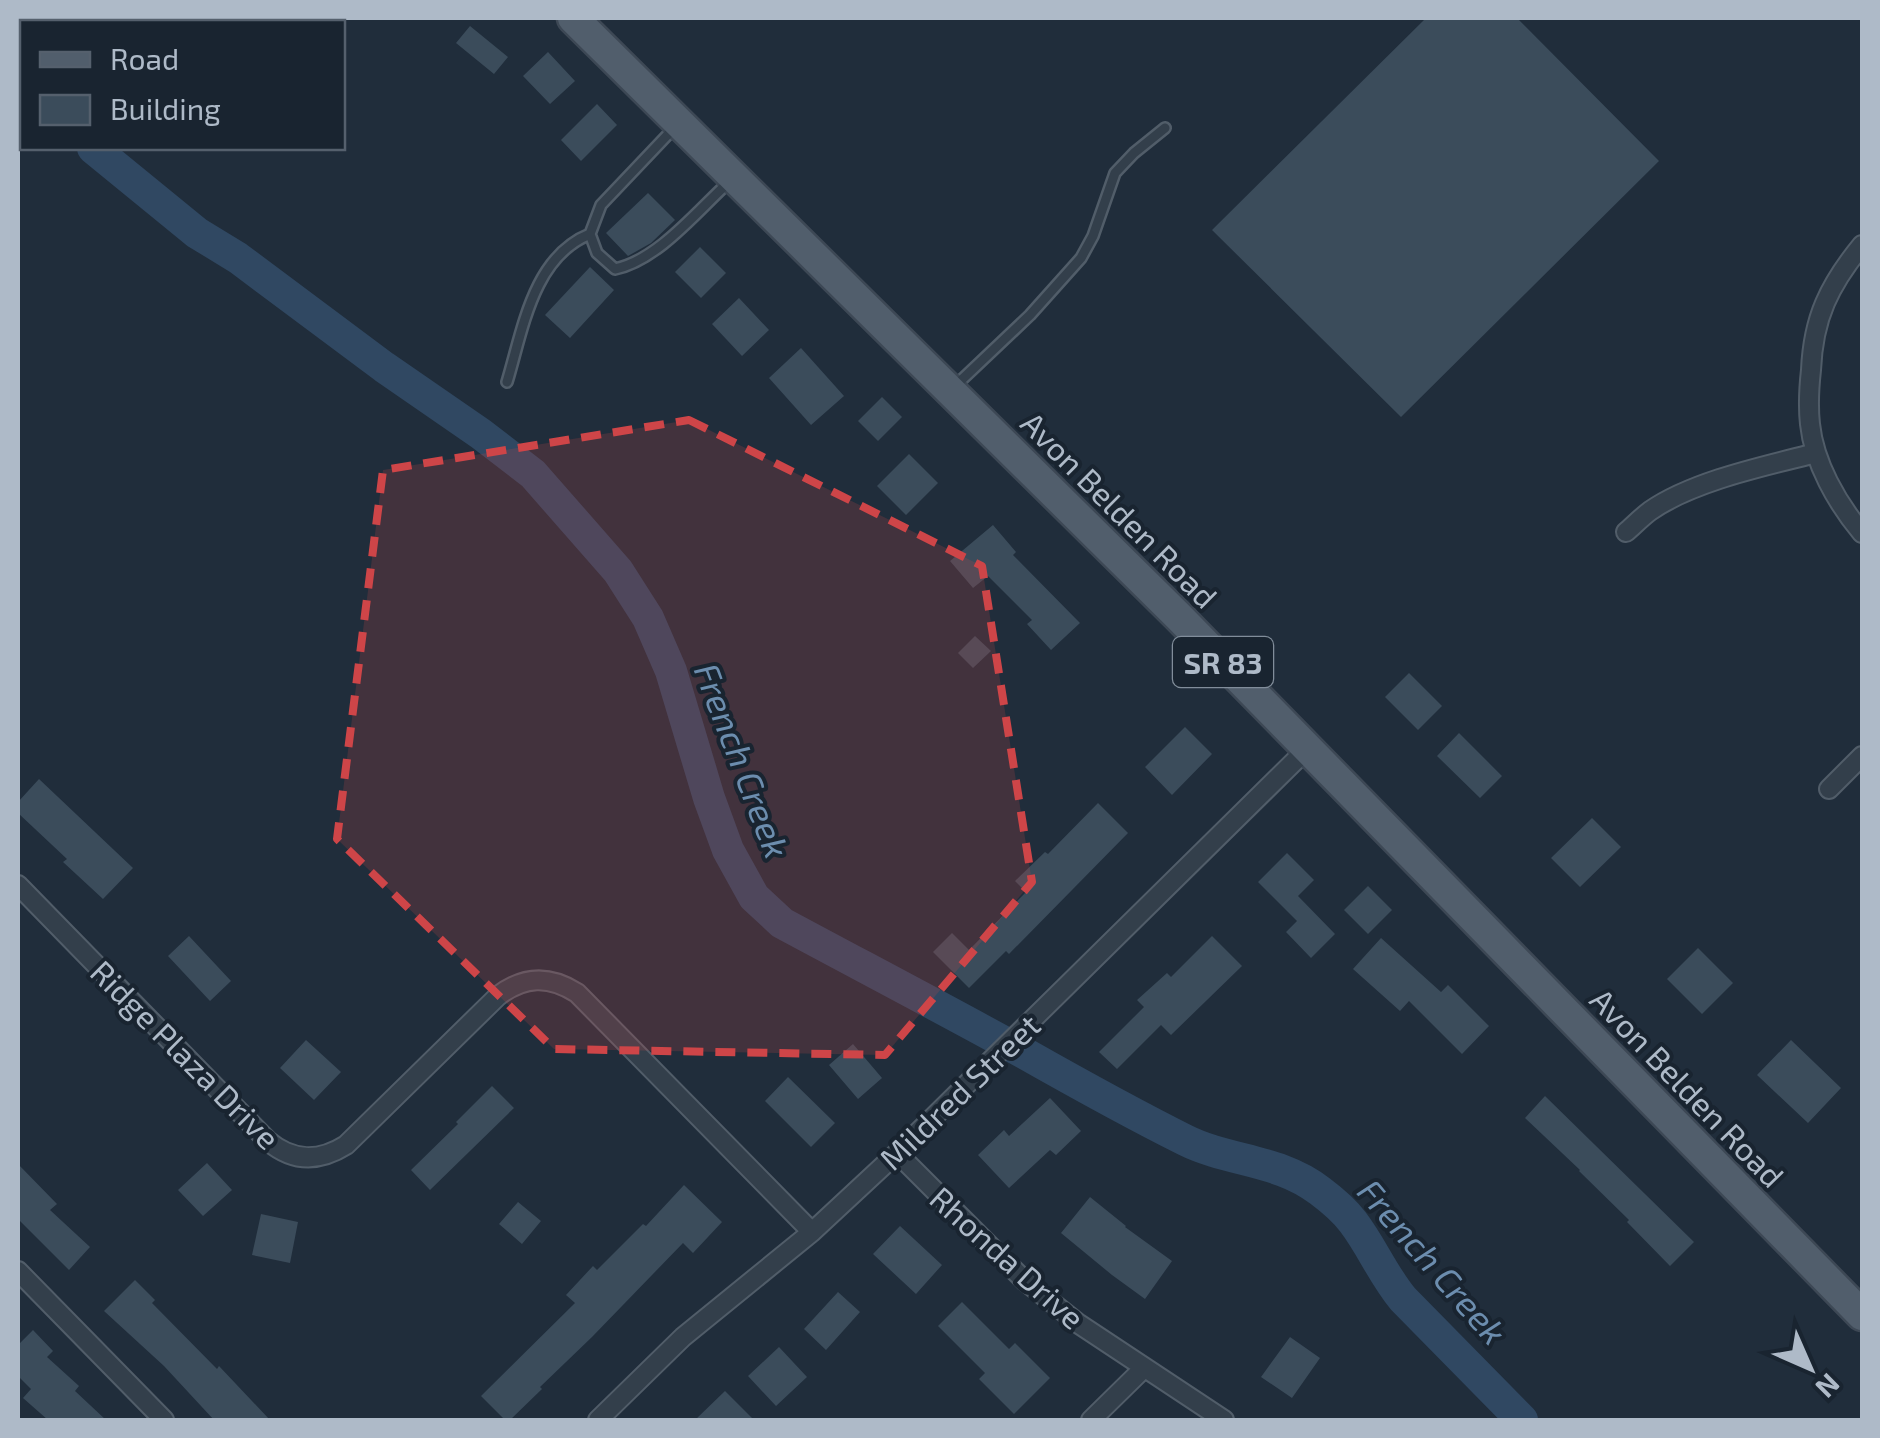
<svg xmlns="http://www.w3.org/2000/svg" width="1880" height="1438" font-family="'Exo 2',sans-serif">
<rect width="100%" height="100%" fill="#202d3b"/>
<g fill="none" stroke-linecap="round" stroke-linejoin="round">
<path stroke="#304862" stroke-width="32" d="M18,64L22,70
M93,148L197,233L238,258L384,367L481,434L533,474L618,571L648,618L671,671L709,798L728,850L754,897L782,923C862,966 944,1009 1024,1053C1077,1083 1131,1113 1185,1140C1229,1162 1279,1159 1320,1191C1332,1200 1344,1210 1353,1222C1372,1247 1383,1275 1403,1299L1522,1420"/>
</g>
<path fill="#3b4c5b" d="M1426,18H1517L1659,161L1401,417L1212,230Z
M470,26L508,57L494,74L456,43Z
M548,52L575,81L550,104L523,76Z
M597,104L617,125L581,161L561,140Z
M648,193L675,220L651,243L628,256L606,233Z
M700,247L726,273L701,298L675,272Z
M590,267L614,290L570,338L545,315Z
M739,298L769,330L742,356L712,324Z
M801,348L844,396L811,425L769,378Z
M882,397L902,417L878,441L858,421Z
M909,454L938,483L906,515L877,486Z
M993,525L1016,552L1013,555L1080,623L1051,650L1027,624L1032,620L988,576L973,588L950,561Z
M975,636L991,651L973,668L958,653Z
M1409,673L1442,706L1418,730L1385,697Z
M1185,727L1212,754L1172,795L1145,767Z
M1459,733L1502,776L1480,798L1437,756Z
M39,779L133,868L103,899L63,862L67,859L18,813V802Z
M1098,803L1128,833L1009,954L1006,951L969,988L933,952L952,933L969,950L1026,892L1015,881L1045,852L1048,854Z
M1592,818L1621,847L1580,887L1551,858Z
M1287,853L1314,880L1298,896L1335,934L1311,958L1286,932L1297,921L1258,882Z
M1368,886L1392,910L1368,934L1344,910Z
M189,936L231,981L210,1001L168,956Z
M1212,936L1242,966L1171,1035L1161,1025L1117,1069L1099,1052L1144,1007L1137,1000L1167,973L1171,977Z
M1381,938L1441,992L1448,985L1489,1026L1462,1054L1409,1001L1400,1011L1353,969Z
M1698,948L1733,983L1702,1014L1667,979Z
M306,1040L341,1072L314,1100L280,1068Z
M1791,1040L1841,1088L1808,1123L1757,1075Z
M853,1044L882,1078L858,1099L829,1065Z
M788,1077L835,1123L811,1147L765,1101Z
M492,1086L514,1108L430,1190L411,1170L458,1124L456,1122Z
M1545,1096L1694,1242L1670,1266L1627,1222L1629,1220L1579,1171L1580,1170L1525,1118Z
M1050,1098L1081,1131L1056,1155L1050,1150L1009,1188L978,1155L1004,1130L1009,1136Z
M207,1163L232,1190L203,1216L178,1190Z
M18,1164L57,1204L50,1210L90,1247L69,1270L18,1219Z
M684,1185L722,1222L693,1253L683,1243L592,1337L540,1387L542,1389L510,1420H505L481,1396L575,1303L566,1295L593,1266L597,1270L643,1224L646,1226Z
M1090,1197L1126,1226L1125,1227L1172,1261L1145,1299L1112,1275L1061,1233Z
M518,1202L541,1221L522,1244L499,1224Z
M261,1214L298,1222L290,1263L252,1255Z
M900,1226L942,1265L916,1294L873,1254Z
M135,1280L155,1300L152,1303L217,1369L219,1366L270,1420H214L164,1366L104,1311Z
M838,1292L860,1312L826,1350L804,1329Z
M962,1302L1009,1349L1015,1343L1050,1378L1014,1414L979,1379L985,1373L938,1326Z
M33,1330L53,1351L47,1357L79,1386L75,1391L106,1420H48L23,1398L31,1389L18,1376V1345Z
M1290,1337L1320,1358L1292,1398L1261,1377Z
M779,1347L807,1377L776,1406L748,1376Z
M725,1391L754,1420H695Z"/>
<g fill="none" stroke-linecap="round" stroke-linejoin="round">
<g stroke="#515d69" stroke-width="14">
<path id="lane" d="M676,126L601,205L590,234L597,253L615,269C658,260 697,211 729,182
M507,382C523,329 533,257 590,234
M953,388L1030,315L1081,258L1093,236L1115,173L1134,153L1165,128"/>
</g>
<g stroke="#515d69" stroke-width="22">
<path id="street" d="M1862,245C1848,262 1834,282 1825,303C1816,324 1812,347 1811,370C1809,388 1808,406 1810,424C1814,463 1837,503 1862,533
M1626,532C1634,525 1642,517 1650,511C1693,481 1765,466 1816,453
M1829,789L1862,756
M18,885L268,1141C293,1162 319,1162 346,1145L498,996C524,976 549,975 577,993L812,1232
M897,1153L1025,1281L1079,1324L1224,1420
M18,1271L164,1420
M598,1420L683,1337L812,1232L897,1153L1308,748
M1091,1420L1144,1368"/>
</g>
<g stroke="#3d4855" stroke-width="35">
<path id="primary" d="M573,18L1178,616L1862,1315"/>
</g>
<use href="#lane" stroke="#333f4b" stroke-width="9"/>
<use href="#street" stroke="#333f4b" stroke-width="18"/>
<use href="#primary" stroke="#515e6c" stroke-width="30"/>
</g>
<path fill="#ce4548" fill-opacity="0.2" stroke="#ce4548" stroke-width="8" stroke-dasharray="20 12" stroke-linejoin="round" d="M689,420L982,566L1032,882L885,1055L554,1049L337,839L383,470Z"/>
<g text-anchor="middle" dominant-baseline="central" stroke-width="8" stroke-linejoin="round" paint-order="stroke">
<rect fill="#192430" stroke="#818d9a" stroke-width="2.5" x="1173" y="637" width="100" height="50" rx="8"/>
<g font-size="30" font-weight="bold" fill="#aebac8">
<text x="1223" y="662">SR 83</text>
</g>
<g font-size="32" fill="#aebac8" stroke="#192430">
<text transform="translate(1120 509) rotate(45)">Avon Belden Road</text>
<text transform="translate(186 1054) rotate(45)">Ridge Plaza Drive</text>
<text transform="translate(1688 1087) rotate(46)">Avon Belden Road</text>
<text transform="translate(959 1091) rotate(-44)">Mildred Street</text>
<text transform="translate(1008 1257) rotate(42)">Rhonda Drive</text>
</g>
<g font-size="35" font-style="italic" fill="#6c8dae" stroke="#192430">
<text transform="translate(743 760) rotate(69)">French Creek</text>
<text transform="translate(1433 1261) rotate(49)">French Creek</text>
</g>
</g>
<rect width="1880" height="1438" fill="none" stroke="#aebac8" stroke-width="40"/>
<rect x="20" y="20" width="325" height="130" fill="#192430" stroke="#55606d" stroke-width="2.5"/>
<rect x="40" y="52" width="50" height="15" fill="#515e6c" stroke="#55606d" stroke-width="2.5"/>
<text x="110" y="70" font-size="30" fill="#aebac8">Road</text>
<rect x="40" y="95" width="50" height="30" fill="#3b4c5b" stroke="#55606d" stroke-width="2.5"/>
<text x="110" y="120" font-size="30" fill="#aebac8">Building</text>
<g transform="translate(1810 1368) rotate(135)" stroke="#192430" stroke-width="8" paint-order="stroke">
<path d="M0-8L18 38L0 25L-18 38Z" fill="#aebac8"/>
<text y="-15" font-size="28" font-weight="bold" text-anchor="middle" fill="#aebac8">N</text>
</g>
</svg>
